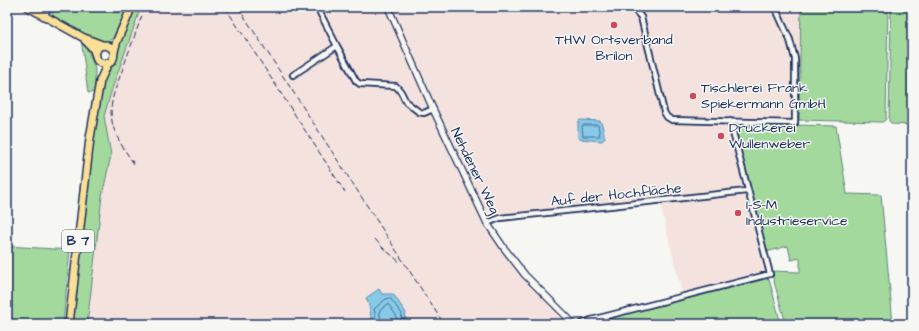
<svg xmlns="http://www.w3.org/2000/svg" width="919" height="331" font-family="'Architects Daughter',sans-serif">
<rect width="100%" height="100%" fill="#f6f6f2"/>
<filter id="ink" filterUnits="userSpaceOnUse"><feTurbulence type="fractalNoise" baseFrequency=".025" numOctaves="2"/><feDisplacementMap in="SourceGraphic" scale="8" xChannelSelector="R" yChannelSelector="G"/><feConvolveMatrix kernelMatrix="1 2 1 2 8 2 1 2 1" color-interpolation-filters="sRGB"/></filter>
<g filter="url(#ink)">
<path fill="#f4e2de" d="M141,7H802L800,122L728,119L766,275L683,296L659,200L533,212L496,217L488,227L512,265L532,287L571,324H87L102,196L111,155L104,116L112,89Z"/>
<path fill="#a4d99d" stroke="#60847e" d="M53,7L66,9L72,7H84L118,13L125,7H129C123,23 118,46 96,41L57,19L52,14Z
M134,7H141L112,89L104,116L111,155L102,196L87,324L78,323L72,319L88,168L103,83Z
M801,7H888L886,119L883,122L799,120Z
M891,7H912V125L892,124L889,121Z
M81,38L89,53L95,69V92L88,93Z
M747,124L836,126L847,194L881,195L893,324H786L771,271L800,272V258L791,260L788,246L766,252L735,129L740,125Z
M7,246L70,250L63,324H7Z
M765,277L769,279L781,324H585Z"/>
<path fill="#86cae7" stroke="#5b8cb0" d="M580,120L600,121L602,125L605,138L602,141L579,139L578,138V122Z
M379,289L382,294H393L406,313L405,318L407,324H378L372,322C370,314 370,305 366,298Z"/>
<g fill="none" stroke-linecap="round" stroke-linejoin="round">
<path stroke="#466d95" stroke-width="1" d="M584,125H598L600,136H583L582,126Z
M377,324L374,309L386,299L390,298L402,314L401,319L403,324
M382,324L379,311L388,304L396,315L398,324"/>
<g stroke="#1b2f5e" stroke-width="8">
<path id="minor" d="M632,7L641,17L664,112L667,117L672,120L792,123H795V59L790,40L775,7
M337,46L356,81L360,84L396,86L401,92L406,102L419,112L424,113L433,109
M293,75L337,46L317,7
M487,223L500,218L747,191
M581,324L591,320L770,274L730,121"/>
</g>
<g stroke="#1b2f5e" stroke-width="8">
<path id="tertiary" d="M388,7L433,109L487,223L504,248L525,275L574,324
M44,15L49,7"/>
</g>
<g stroke="#1b2f5e" stroke-width="10">
<path id="primary" d="M28,7L84,38L102,45
M85,40C88,43 94,48 95,53C97,57 95,61 101,63C111,68 117,56 112,48L106,45L99,46L95,53
M114,52C116,37 127,22 131,7
M69,324L90,138L100,81L108,63"/>
</g>
<use href="#minor" stroke="#f6f6f2" stroke-width="4.5"/>
<use href="#tertiary" stroke="#f6f6f2" stroke-width="5.5"/>
<use href="#primary" stroke="#fadf96" stroke-width="7"/>
<path stroke="#1b2f5e" stroke-width="1" stroke-dasharray="6 3" stroke-linecap="butt" d="M225,7L345,192
M238,7L444,324
M134,164C118,140 105,123 114,93L145,7
M375,239L383,248L401,263"/>
</g>
</g>
<g fill="#d1495b" stroke="#f6f6f2" stroke-width="1.5">
<circle cx="614" cy="25" r="4"/>
<circle cx="693" cy="96" r="4"/>
<circle cx="721" cy="136" r="4"/>
<circle cx="738" cy="213" r="4"/>
</g>
<g text-anchor="middle" dominant-baseline="central" stroke-width="3" stroke-linejoin="round" paint-order="stroke">
<rect fill="#f6f6f2" stroke="#5d6b8a" stroke-width="1" x="62" y="230" width="32" height="22" rx="3"/>
<g font-size="13" font-weight="bold" fill="#1b2f5e">
<text x="78" y="241">B 7</text>
</g>
<g font-size="14" fill="#1b2f5e" stroke="#f6f6f2" text-anchor="start">
<text x="614" y="40" text-anchor="middle">THW Ortsverband<tspan x="614" dy="16">Brilon</tspan></text>
<text x="701" y="88">Tischlerei Frank<tspan x="701" dy="16">Spiekermann GmbH</tspan></text>
<text x="729" y="128">Druckerei<tspan x="729" dy="16">Wullenweber</tspan></text>
<text x="746" y="205">I-S-M<tspan x="746" dy="16">Industrieservice</tspan></text>
</g>
<g font-size="14" fill="#1b2f5e" stroke="#f6f6f2">
<text transform="translate(475 171) rotate(64)">Nehdener Weg</text>
<text transform="translate(616 195) rotate(-6)">Auf der Hochfläche</text>
</g>
</g>
<rect width="919" height="331" fill="none" stroke="#f6f6f2" stroke-width="24"/>
<rect x="12" y="12" width="895" height="307" fill="none" stroke="#1b2f5e" stroke-width="1.5" filter="url(#ink)"/>
</svg>
